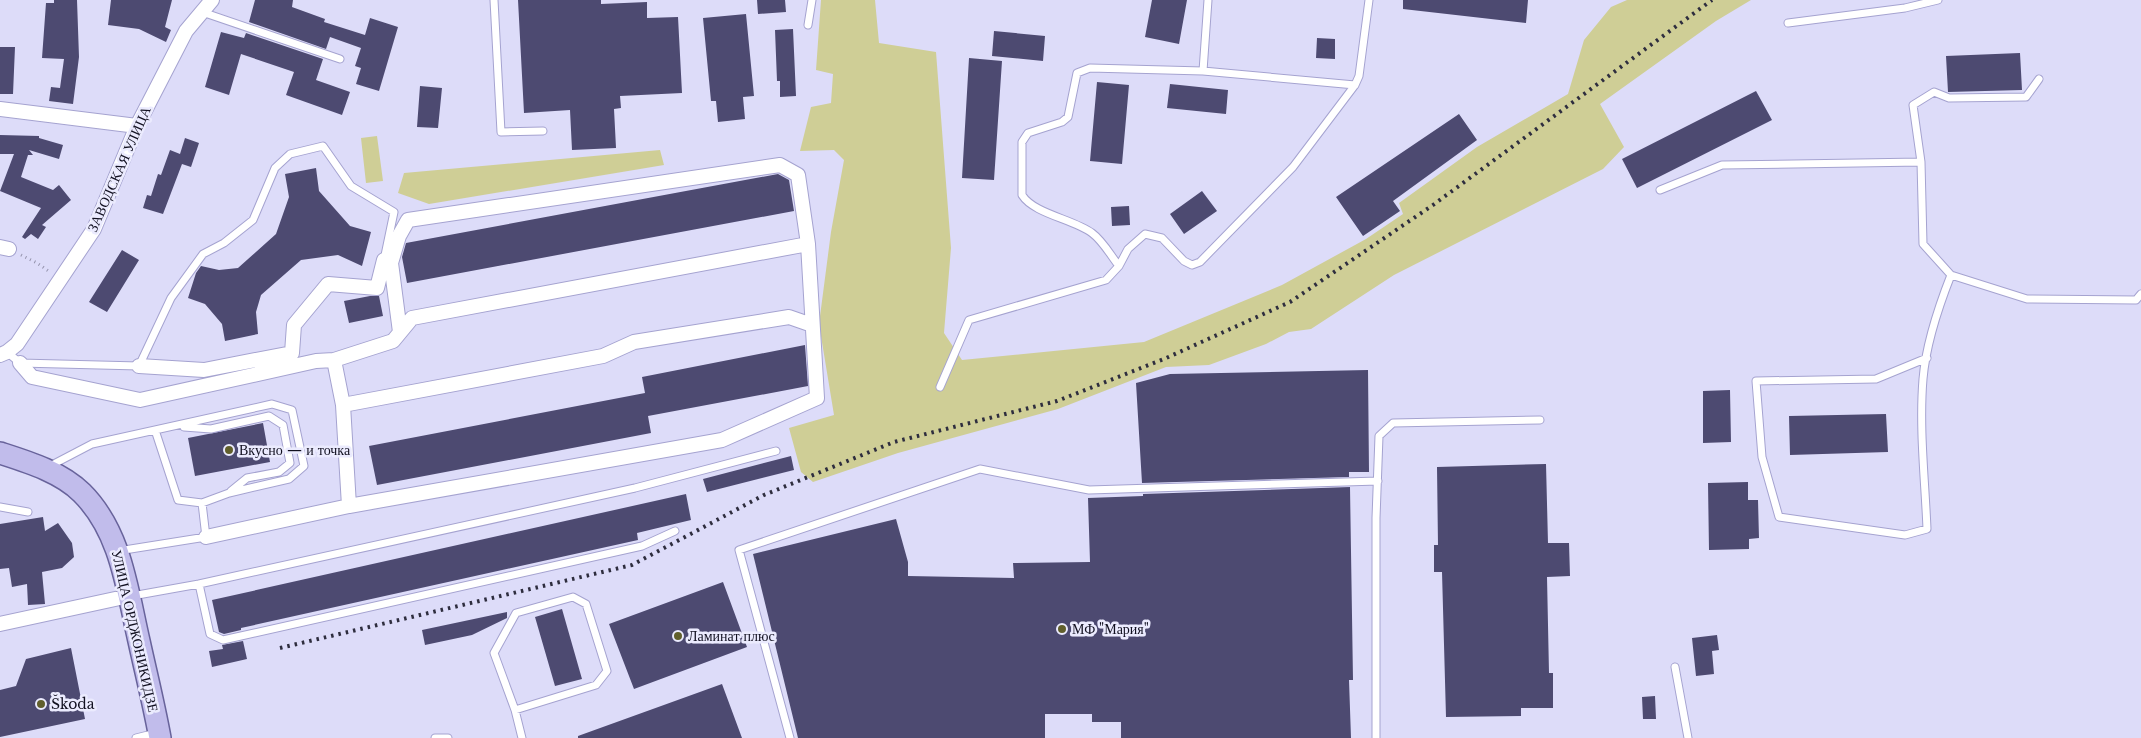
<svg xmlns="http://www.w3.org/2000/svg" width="2141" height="738" font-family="'Libre Baskerville',serif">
<rect width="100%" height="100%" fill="#dddcf9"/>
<path fill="#cfce96" d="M821,0H875L879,43L936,52L951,248L944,333L962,360L1144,342L1282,285L1366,239L1403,214L1399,203L1477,147L1568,94L1584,40L1611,7L1627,0H1751L1716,21L1600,104L1624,147L1603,169L1394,275L1311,329L1289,332L1266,344L1209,365L1166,367L1058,409L898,453L813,482L801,472L789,428L834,415L819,324L831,232L844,160L834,150L800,151L811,107L831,103L833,74L816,70Z
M377,136L383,181L366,183L361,138Z
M660,150L664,165L429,204L398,193L404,173Z"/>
<path fill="#4d4a71" d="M54,0H77L79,57L73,104L49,101L51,87L60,88L64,59L42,58L46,3H54Z
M111,0H172L165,27L171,30L166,42L139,29L108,25Z
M255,0H293L292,7L325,19L324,22L365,35L370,18L398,27L379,91L356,84L361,68L355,66L361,48L330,37L326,49L249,22Z
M518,0H601V4L647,2V18L678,17L682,93L620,96L621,108L614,109L616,148L572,150L570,110L524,113Z
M757,0H785L786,12L758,14Z
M1152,0H1187L1179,44L1145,37Z
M1403,0H1528L1526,23L1403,9Z
M746,14L754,96L743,97L745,119L718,122L716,101H711L703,18Z
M793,29L796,96L780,97V81H777L775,30Z
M994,31L1045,36L1043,61L992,56Z
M221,32L244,38L246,33L323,59L316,80L350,92L342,115L286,95L294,72L241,54L229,95L205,87Z
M1317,38L1335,39V59L1316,58Z
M0,47H15L13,94H0Z
M2020,53L2022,90L1948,92L1946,56Z
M969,58L1002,61L994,180L962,178Z
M1097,82L1129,85L1122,164L1090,161Z
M1170,84L1228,90L1226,114L1167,108Z
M420,86L442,88L438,128L417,127Z
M1756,91L1772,120L1637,188L1622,159Z
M1459,114L1477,140L1393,201L1400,211L1363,236L1336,197Z
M0,135L39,136V138L63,145L59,159L29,150L33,155H28L21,177L53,190L59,185L71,200L42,225L46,227L38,239L31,234L25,239L22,237L41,208L0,191L14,154H0Z
M185,138L199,143L191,167L182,164L163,214L143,208L147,195L151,196L158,174L161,175L170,150L180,154Z
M316,168L319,191L350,226L371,232L362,266L338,255L301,260L261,295L256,312L258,334L225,341L222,324L205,304L188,298L196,273L201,266L219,270L238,268L276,234L289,197L285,174Z
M778,174L789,180L794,211L407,283L402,257L406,243Z
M1202,191L1217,211L1184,234L1170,214Z
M1129,206L1130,225L1112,226L1111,207Z
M122,250L139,260L107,312L89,302Z
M370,296H379L383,316L349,323L344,301Z
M805,345L808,386L648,416L651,433L377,485L369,446L645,393L642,377Z
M1368,370L1369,472H1349V477L1142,483L1136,383L1170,374Z
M1730,390L1731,442L1703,443V391Z
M1886,414L1888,452L1790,455L1789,416Z
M263,423L270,462L195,476L188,438Z
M791,456L794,470L707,492L703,479Z
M1546,464L1548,543H1569L1570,576L1547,577L1549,673H1553V708H1521V716L1446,717L1442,572H1434V545H1438L1437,467Z
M1748,482V500H1758L1759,538L1749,539V549L1709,550L1708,483Z
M1350,487L1353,680H1349L1351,738H1121V722H1092V714H1045V738H798L753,554L896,519L908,562V576L1014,578L1013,563L1090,562L1088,498L1143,496V494Z
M686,494L691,520L637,533L638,540L241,628V630L224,634L219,632L212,600Z
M43,517L45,531L58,523L72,543L74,557L62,568L42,572L45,604L28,605L27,584L12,587L9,568L0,569V524Z
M723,582L747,647L634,689L609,624Z
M562,609L582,679L555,686L535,617Z
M507,612V618L472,635L425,645L422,630Z
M1717,635L1719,650L1712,651L1714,674L1696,676L1692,638Z
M243,641L247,659L212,667L209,651L223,649L222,645Z
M71,648L85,719L0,737V690L16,686L26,659Z
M722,684L742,738H578V736Z
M1655,696L1656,719H1643L1642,697Z"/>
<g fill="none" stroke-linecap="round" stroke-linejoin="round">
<g stroke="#a5a3d0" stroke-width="9">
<path id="service" d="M494,0L501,132L543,131
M202,12L340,59
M1788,23L1905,8L1938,0
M808,25L812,0
M1203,71L1355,85
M2039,79L2026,97L1949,98L1934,92L1913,105L1921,162L1923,244L1951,275L2027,299L2136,300L2141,294
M1660,190L1722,165L1921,162
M1119,266C1111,256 1103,241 1092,233C1073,219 1034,214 1022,195V142L1028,133L1062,122L1068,117L1077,73L1090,68L1203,71L1208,0
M7,352L20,363L139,366L171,298L203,254L224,243L253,220L275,168L290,154L323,146L351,186L394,212L384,260
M1927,358L1876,379L1756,381L1762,457L1779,517L1905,535L1927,529C1925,480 1919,428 1923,379C1926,343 1938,308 1951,275
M940,387L969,320L1106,280L1119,266L1128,249L1145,234L1162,238L1184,261L1192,265L1200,262L1293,167L1355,85L1359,76L1369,0
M184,427L211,429L269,416L283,425L290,463L279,472L247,478L231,491
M48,467L92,444L272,404L292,410L304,466L289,479L229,493L202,503L178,500L155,430
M0,507L28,512
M118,551L206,537L202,503
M199,584L210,634L223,640L642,546L675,531
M132,596L199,584L635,488L776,451
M1675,667L1688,738
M515,710L596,685L607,671L586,604L573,597L516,613L494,653L515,710L522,738
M136,738L156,733
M435,738H448
M790,738L739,550L980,469L1089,490L1378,481
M1376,738V518L1379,436L1393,423L1540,420"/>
</g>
<g stroke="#a5a3d0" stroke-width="16">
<path id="minor" d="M0,109L137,126
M0,247L9,249
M400,332L391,263L399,236L408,220L780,165L798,175L808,244
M0,355L7,352L17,344L94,229L137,126L186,31L212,0
M334,360L343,405
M20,363L32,377L140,400L316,361L334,360L393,341L412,318L808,244L817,398L722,440L349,506L206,537
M139,366L204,370L292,353L294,325L328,284L377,288L384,260
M349,506L343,405L603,356L634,342L789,317L812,325
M0,624L129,596"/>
</g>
<g stroke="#68639b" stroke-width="24">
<path id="primary" d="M0,453C28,462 61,472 82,493C121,532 127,589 139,641C146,673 154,705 160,738"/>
</g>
<path stroke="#9493ac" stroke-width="3" stroke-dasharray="1 4" stroke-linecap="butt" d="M21,255L37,263L50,272"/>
<use href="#service" stroke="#fff" stroke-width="7"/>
<use href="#minor" stroke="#fff" stroke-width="14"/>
<use href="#primary" stroke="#c1bceb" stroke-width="21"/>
<path stroke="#2e2d3e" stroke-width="4" stroke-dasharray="2.5 5" stroke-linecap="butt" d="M280,648L632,565L764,495L894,442L1057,401L1164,359L1290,302L1433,205L1712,0"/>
</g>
<g fill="#615f2c" stroke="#ebebfe" stroke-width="2">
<circle cx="229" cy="450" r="5"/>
<circle cx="1062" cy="629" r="5"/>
<circle cx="678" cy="636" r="5"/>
<circle cx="41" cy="704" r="5"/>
</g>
<g text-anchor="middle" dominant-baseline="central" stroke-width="5" stroke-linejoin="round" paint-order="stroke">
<g font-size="14" fill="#111020" stroke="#ebebfe">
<text transform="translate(119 169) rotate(-66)">ЗАВОДСКАЯ УЛИЦА</text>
<text transform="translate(135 631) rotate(77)">УЛИЦА ОРДЖОНИКИДЗЕ</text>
</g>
<g font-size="14" fill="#111020" stroke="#ebebfe" text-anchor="start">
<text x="239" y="450">Вкусно — и точка</text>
<text x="1072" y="629">МФ "Мария"</text>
<text x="688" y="636">Ламинат плюс</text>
<text x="51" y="704">Škoda</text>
</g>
</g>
</svg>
